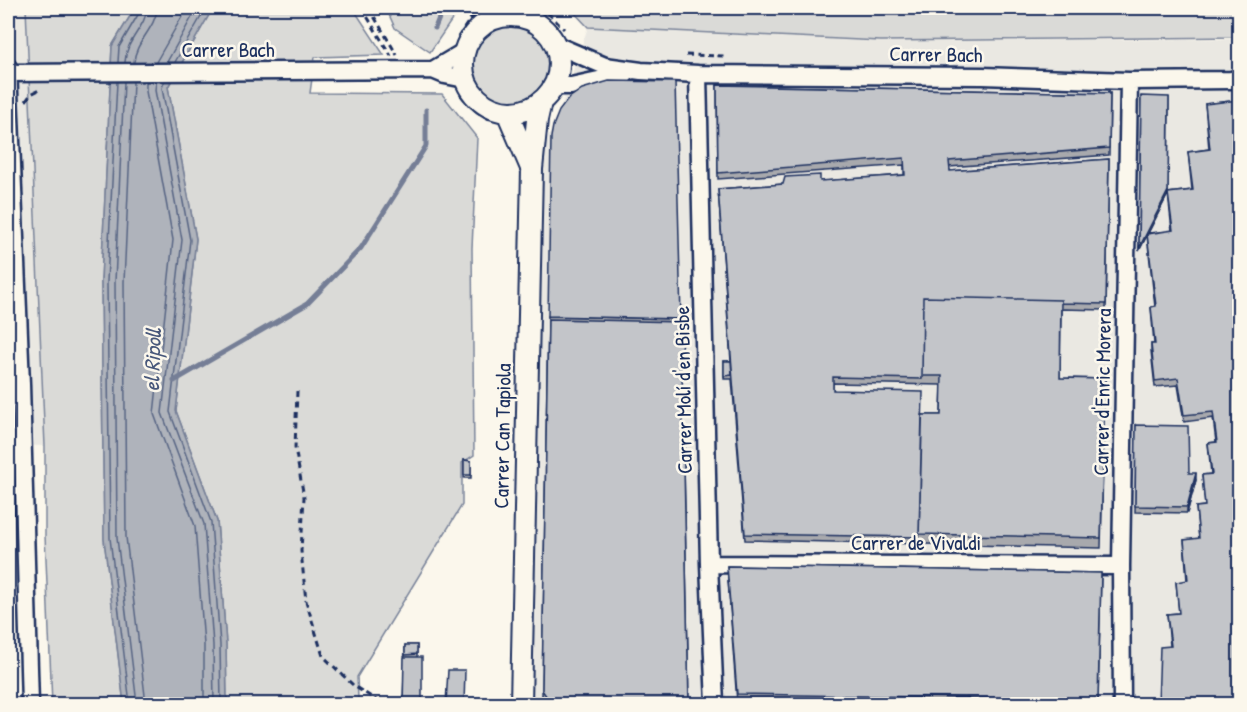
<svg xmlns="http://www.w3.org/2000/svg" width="1247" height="712" font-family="'Patrick Hand',sans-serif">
<rect width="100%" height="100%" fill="#fbf7ec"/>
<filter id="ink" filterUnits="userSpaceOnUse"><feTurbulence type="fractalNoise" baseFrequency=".0167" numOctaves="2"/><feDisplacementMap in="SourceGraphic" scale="12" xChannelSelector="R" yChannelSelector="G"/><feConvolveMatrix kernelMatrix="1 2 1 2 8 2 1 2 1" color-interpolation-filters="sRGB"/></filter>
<g filter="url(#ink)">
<path fill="#eae8e2" d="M8,8H26L45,446L8,445Z
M588,27L881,41L1239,39V704H529L541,146L554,128Z"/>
<path fill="#dadad7" stroke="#7a849a" stroke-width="1.5" d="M26,8H135L112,46L101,281L104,539L124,704H52L45,535V446Z
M213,8H353L384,55L315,57L310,93L442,94L477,138L472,248L474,455L462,463V505L357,677L358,699L369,704H227L226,644L217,521L176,411L196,239L168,87Z
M386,8H460L430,52L395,28Z
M570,8H1239L1240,37L881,41L588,27Z
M473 64a39 39 0 1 1 78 0a39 39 0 1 1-78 0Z"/>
<path fill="#afb3bb" stroke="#747e96" stroke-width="1.5" d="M135,8H213L168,87L196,239L176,411L217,521L226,644L227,704H124L104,539L101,281L112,46Z"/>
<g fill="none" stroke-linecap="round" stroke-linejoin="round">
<path stroke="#566483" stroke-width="1.5" d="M118,62L119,47L139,13L140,8
M125,62C126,39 146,27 147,8
M134,62C135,42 156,28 157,8
M156,62L187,8
M167,62L197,8
M175,62L206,8
M117,82L107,282L110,538L130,704
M124,82L115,282L117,538L137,704
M133,82L124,282L126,537L146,704
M146,82V91L173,240L154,414L195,526L204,645V704
M156,82L155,90L182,240L162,413L204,524L213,645L214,704
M164,82L162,88L190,240L170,412L211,522L220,645L221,704"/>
<path stroke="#747e96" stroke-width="5" d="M435,28L443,8
M174,381L307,304L361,248L426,146V110"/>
<g stroke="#1b2f5e" stroke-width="21">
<path id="minor" d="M556,45L605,66L641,71L698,74L983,76L1129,81L1231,80L1240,78
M8,67L21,384L30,704
M433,70L465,51
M8,73L433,70L445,75L465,79
M698,74L709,564L715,704
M555,86H571L626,74
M709,564L1121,566
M1122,704L1121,566L1129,81"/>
</g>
<g stroke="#1b2f5e" stroke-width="24">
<path id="tertiary" d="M463 64a48 48 0 1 1 96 0a48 48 0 1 1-96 0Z
M507,112L531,168
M521,704L532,169L537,120L541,102"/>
</g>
<path stroke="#1b2f5e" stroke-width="3" stroke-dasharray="6 4.5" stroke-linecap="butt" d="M362,8L391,56
M369,8L397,55
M538,8L548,13L564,29
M458,37L471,18L487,8
M686,55L728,56
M461,95C469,106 479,115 492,120
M26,101L31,94L39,90
M297,391L295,448L304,497L301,551L306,601L323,656L354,686L382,704"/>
<use href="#minor" stroke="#fbf7ec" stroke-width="16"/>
<use href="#tertiary" stroke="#fbf7ec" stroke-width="20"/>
</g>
<path fill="#a8a9ad" stroke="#1b2f5e" stroke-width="1.5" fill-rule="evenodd" d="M717,85L1110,93L1109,155L949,167L950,171L1109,159L1106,310L1061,309L1060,378L1105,379L1101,548L745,540L732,379H724V361H731L718,189L904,175V165L718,179ZM833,383L942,385L941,415H922L833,390Z
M1141,96L1168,194L1148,233L1172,231L1168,193L1192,190L1188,152L1209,149L1205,104L1239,100V705L1170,646L1167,614L1179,613L1176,582L1187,581L1184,540L1199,539L1196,507L1205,506L1202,475L1211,474L1208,443L1216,442L1213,418L1184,422L1178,385L1155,387L1151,351V344H1154L1151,307H1155L1147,235L1139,251Z
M548,316L681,319L689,705H547L542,696Z
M1136,425L1196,480L1187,513L1135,512Z
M464,460L471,461V478H464Z
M727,566L1101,573L1098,705H801L737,703Z
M405,645H417V657L403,705Z"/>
<path fill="#888a8d" stroke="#1b2f5e" stroke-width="1.5" d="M1169,97L1168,194L1139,251V248Z
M1196,473V480L1187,513V507Z"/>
<path fill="#c3c5c9" stroke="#1b2f5e" stroke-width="1.5" d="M609,81L675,82L681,319L548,316L551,137L553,126L559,111L569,98L582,89Z
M717,85L1110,93L1109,148L949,161L950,171L1109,159L1106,304L1061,303V300L923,297L922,379L833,377V390L923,392L919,537L745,534L718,189L783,184L785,177L820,175V181L905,175L904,158L718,173Z
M1141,96L1169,97L1168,191L1139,248Z
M1239,100V705H1158L1160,647L1171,646L1167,614L1179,613L1176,582L1188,580L1184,540L1199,538L1196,507L1205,506L1202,475L1212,474L1208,443L1217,442L1213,412L1184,415L1178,378L1155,381L1151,344H1155L1151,307L1156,306L1147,234L1173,230L1168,193L1193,190L1188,152L1210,149L1205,104Z
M923,297L1061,300L1060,378L1105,379L1101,538L919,534L922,415H941L942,376H922Z
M548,319L681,322L689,705H555L551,703L542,690Z
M724,361H731L732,375L724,376Z
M1136,425L1188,426L1189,473H1196L1187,507L1135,506Z
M464,460L471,461V475H464Z
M727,566L1101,573L1098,700L737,694Z
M405,645H417V654L405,655Z
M404,657H422V705H403Z
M448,670H465L464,704H446Z"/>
</g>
<g text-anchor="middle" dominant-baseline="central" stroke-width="5" stroke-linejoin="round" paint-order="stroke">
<g font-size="21" fill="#1b2f5e" stroke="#fbf7ec">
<text x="228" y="49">Carrer Bach</text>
<text transform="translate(936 54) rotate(1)">Carrer Bach</text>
<text transform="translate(683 390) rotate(-91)">Carrer Molí d'en Bisbe</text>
<text transform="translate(1102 392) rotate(-89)">Carrer d'Enric Morera</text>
<text transform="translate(502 436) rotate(-89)">Carrer Can Tapiola</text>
<text x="916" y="542">Carrer de Vivaldi</text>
</g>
<g font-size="22" font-style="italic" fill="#47577a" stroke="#fbf7ec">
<text transform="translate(152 360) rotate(-88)">el Ripoll</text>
</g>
</g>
<rect width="1247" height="712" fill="none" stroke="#fbf7ec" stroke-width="30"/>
<rect x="15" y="15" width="1217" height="682" fill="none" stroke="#1b2f5e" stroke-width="2" filter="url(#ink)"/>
</svg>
